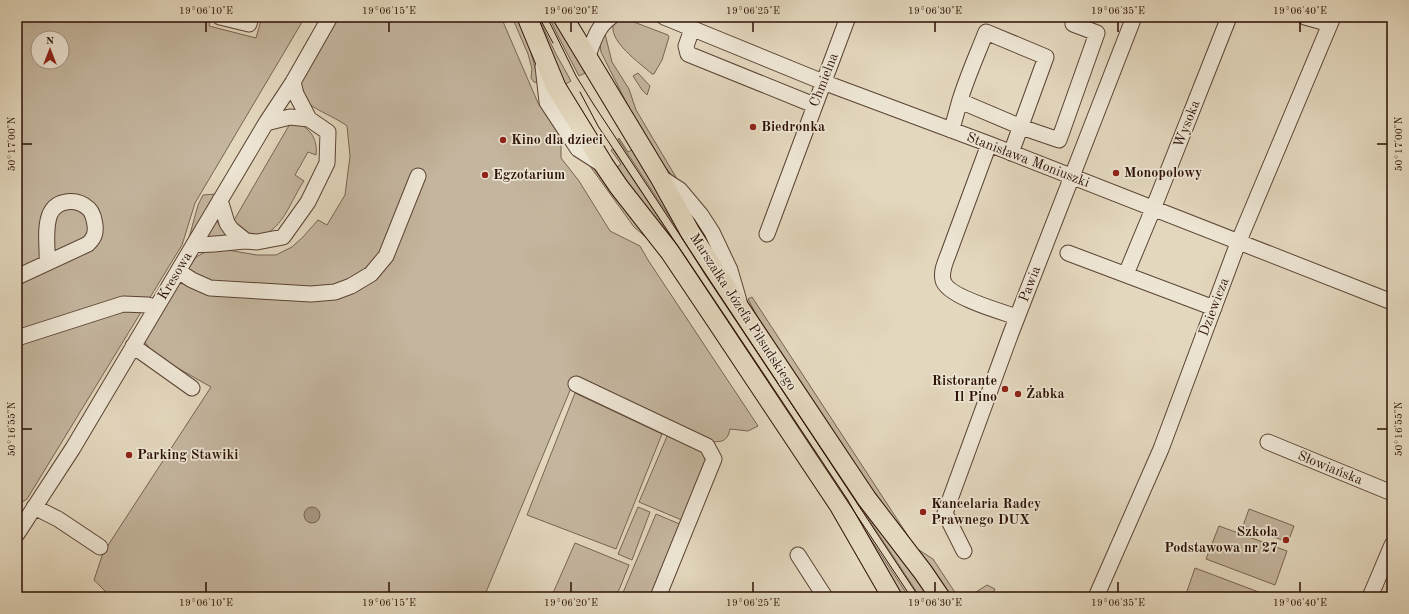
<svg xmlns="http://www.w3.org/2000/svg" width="1409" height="614" font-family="'Old Standard TT',serif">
<rect width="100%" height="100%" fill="#e3d7bd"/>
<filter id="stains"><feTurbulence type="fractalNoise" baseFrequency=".005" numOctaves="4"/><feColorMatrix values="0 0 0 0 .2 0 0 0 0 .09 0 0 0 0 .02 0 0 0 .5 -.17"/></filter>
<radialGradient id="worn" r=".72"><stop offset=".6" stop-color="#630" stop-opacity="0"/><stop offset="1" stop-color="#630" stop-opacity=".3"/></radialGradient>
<path fill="#c4b59e" stroke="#786352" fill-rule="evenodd" d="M17,17H211L209,26L256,38L262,17H305L195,203L182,245L27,499L17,505ZM38,38H62V62H38Z
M339,17H501L538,103L561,138V158L579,181L610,231L640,246L648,260L758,426L748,431L730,429C727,444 719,442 706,441L576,376L484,597H111L94,580L103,553L211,387L153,354L143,339L196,257L207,251L216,248L257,255H276L292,247L303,237L318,220L327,225L345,195L350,156L347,126C337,118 311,108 306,101C302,94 301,86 301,79Z
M512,17H520L525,30L539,83L534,82L531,78L532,69L528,54Z
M535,17H538L556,54L571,81L564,85Z
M549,17H553L587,72L579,76L559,38Z
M626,19L668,35L669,37L662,60L654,74H652C640,63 606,40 614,22Z
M604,30L612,62L629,89L636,110L680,184L662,164L628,106L601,52L600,43Z
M638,73L650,86L647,95L642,90L633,76Z
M291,122C309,125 318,138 316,155L308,152L295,175L304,181C290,200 278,247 246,232C242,229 237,225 233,222Z
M619,138L628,152L635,148L929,592L920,597L618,139Z
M613,149L909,597H898L616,168L621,164L611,150Z
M587,162L605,179L648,239L634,227Z
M216,194L187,245L198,205L203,195Z
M216,220L228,237L205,238Z
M752,297L916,548L933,559L958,597H948L874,498L768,337L748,299Z
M575,393L662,434L616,549L527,515Z
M668,434L701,450L704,455L706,462L684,521L639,502Z
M638,507L650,512L632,560L618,554Z
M1249,509L1294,526L1288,542L1243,526Z
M656,514L682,525L652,597H620L622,595Z
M1219,526L1287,551L1275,585L1206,559Z
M575,543L629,565L619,590L612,597H562L553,593Z
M1195,568L1264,594L1263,597H1185Z
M987,585L995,589L991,597H975L976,592Z"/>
<path fill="#a5947e" stroke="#75604e" d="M304 515a8 8 0 1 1 16 0a8 8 0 1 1-16 0Z"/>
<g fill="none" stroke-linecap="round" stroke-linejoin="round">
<g stroke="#5a4233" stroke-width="17">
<path id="minor" d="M220,17L249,24L251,17
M664,17L823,82L989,144L1392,302
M1305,17L1330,24
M692,29L686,46L688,54L814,105
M587,58C593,43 597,26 611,17
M543,66L547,102L578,149L603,165
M293,82L296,94L309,119
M960,101L1021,127L1059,140L1097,33L1073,24
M951,130C955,120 957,110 960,100C967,77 977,55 986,32L1046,57L1011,153
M989,144L948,255C945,263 941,271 943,280C946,296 1002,312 1017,317
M660,177L680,190L701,215L712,232L730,270L739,301
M220,200L227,223L231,229L246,241L257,242L283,237L308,202L327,163L328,132L309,119L290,117L266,123
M767,234L848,17
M194,244C211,246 229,242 246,241
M1068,253L1214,308
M178,271L192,280L210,288L311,294L335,292L351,286L371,274L386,256L418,176
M1126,274L1153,209L1229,17
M17,277L88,244C94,238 96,234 95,225C94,219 93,213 89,209C77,198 57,199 50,214C44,229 48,247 47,263
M17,338L123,304L148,305L155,308
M133,346L192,388
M576,384L707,446L714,459L658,597
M1268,442L1392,493
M34,507L58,519L100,547
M17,534L73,448L266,123L293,82L330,17
M964,551L945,513L1011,333L1134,17
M798,555L825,597
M1096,597L1161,449L1238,243L1333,17
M1370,597L1392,545"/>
</g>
<g stroke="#2c1105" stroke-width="21">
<path id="major" d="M527,17L556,87L604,165L619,187L670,252L715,319L839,505L892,597
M563,17L659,176L690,232L713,268L867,499L923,572L940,597"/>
</g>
<use href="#minor" stroke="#ede5d4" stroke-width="15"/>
<use href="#major" stroke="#e3d7bd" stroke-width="19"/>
<path stroke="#2c1105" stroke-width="1" d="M539,17L553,43
M547,17L576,76L594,105L919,597
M580,92L598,126L911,597"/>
</g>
<path fill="none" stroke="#2c1105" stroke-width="1.5" d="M206,22V32M389,22V32M571,22V32M753,22V32M935,22V32M1118,22V32M1300,22V32M22,144H32M1377,144H1387M22,429H32M1377,429H1387M206,582V592M389,582V592M571,582V592M753,582V592M935,582V592M1118,582V592M1300,582V592"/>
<g fill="#8f2418" stroke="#ede5d4" stroke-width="1.5">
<circle cx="753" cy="127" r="4"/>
<circle cx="503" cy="140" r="4"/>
<circle cx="1116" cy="173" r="4"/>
<circle cx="485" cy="175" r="4"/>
<circle cx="1005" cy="389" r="4"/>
<circle cx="1018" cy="394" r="4"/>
<circle cx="129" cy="455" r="4"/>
<circle cx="923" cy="512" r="4"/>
<circle cx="1286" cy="540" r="4"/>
</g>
<g text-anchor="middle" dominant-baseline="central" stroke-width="3.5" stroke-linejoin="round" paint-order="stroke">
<g font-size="14" fill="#2c1105" stroke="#ede5d4">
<text transform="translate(824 80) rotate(-69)">Chmielna</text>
<text transform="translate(1187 124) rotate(-69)">Wysoka</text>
<text transform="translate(1028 160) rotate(21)">Stanisława Moniuszki</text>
<text transform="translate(175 276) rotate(-59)">Kresowa</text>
<text transform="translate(1030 284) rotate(-69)">Pawia</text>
<text transform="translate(1214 307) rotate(-69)">Dziewicza</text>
<text transform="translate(743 312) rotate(57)">Marszałka Józefa Piłsudskiego</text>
<text transform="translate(1330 468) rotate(22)">Słowiańska</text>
</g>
<g font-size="14" font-weight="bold" fill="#2c1105" stroke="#ede5d4" text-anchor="start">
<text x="761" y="127">Biedronka</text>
<text x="511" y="140">Kino dla dzieci</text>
<text x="1124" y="173">Monopolowy</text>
<text x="493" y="175">Egzotarium</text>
<text x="997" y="381" text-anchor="end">Ristorante<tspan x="997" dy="16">Il Pino</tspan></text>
<text x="1026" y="394">Żabka</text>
<text x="137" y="455">Parking Stawiki</text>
<text x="931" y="504">Kancelaria Radcy<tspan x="931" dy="16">Prawnego DUX</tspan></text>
<text x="1278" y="532" text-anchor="end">Szkoła<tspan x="1278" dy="16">Podstawowa nr 27</tspan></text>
</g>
</g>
<rect width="1409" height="614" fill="none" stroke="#e3d7bd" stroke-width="44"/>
<g transform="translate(50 50)"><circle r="19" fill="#ede5d4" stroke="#a09081"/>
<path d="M0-3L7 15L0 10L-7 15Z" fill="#8f2418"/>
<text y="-6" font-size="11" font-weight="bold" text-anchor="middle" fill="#2c1105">N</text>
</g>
<rect x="22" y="22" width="1365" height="570" fill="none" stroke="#2c1105" stroke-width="1.5"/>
<g font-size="10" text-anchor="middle" fill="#2c1105">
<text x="206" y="14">19°06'10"E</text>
<text x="389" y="14">19°06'15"E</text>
<text x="571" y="14">19°06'20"E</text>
<text x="753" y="14">19°06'25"E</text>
<text x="935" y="14">19°06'30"E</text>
<text x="1118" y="14">19°06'35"E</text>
<text x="1300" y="14">19°06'40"E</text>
<text transform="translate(11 144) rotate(-90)" y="4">50°17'00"N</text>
<text transform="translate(1398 144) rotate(-90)" y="4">50°17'00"N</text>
<text transform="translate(11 429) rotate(-90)" y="4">50°16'55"N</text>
<text transform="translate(1398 429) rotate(-90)" y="4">50°16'55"N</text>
<text x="206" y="606">19°06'10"E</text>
<text x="389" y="606">19°06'15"E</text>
<text x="571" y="606">19°06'20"E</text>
<text x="753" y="606">19°06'25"E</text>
<text x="935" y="606">19°06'30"E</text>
<text x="1118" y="606">19°06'35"E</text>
<text x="1300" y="606">19°06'40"E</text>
</g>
<rect width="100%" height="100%" filter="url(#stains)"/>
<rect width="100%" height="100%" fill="url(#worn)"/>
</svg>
